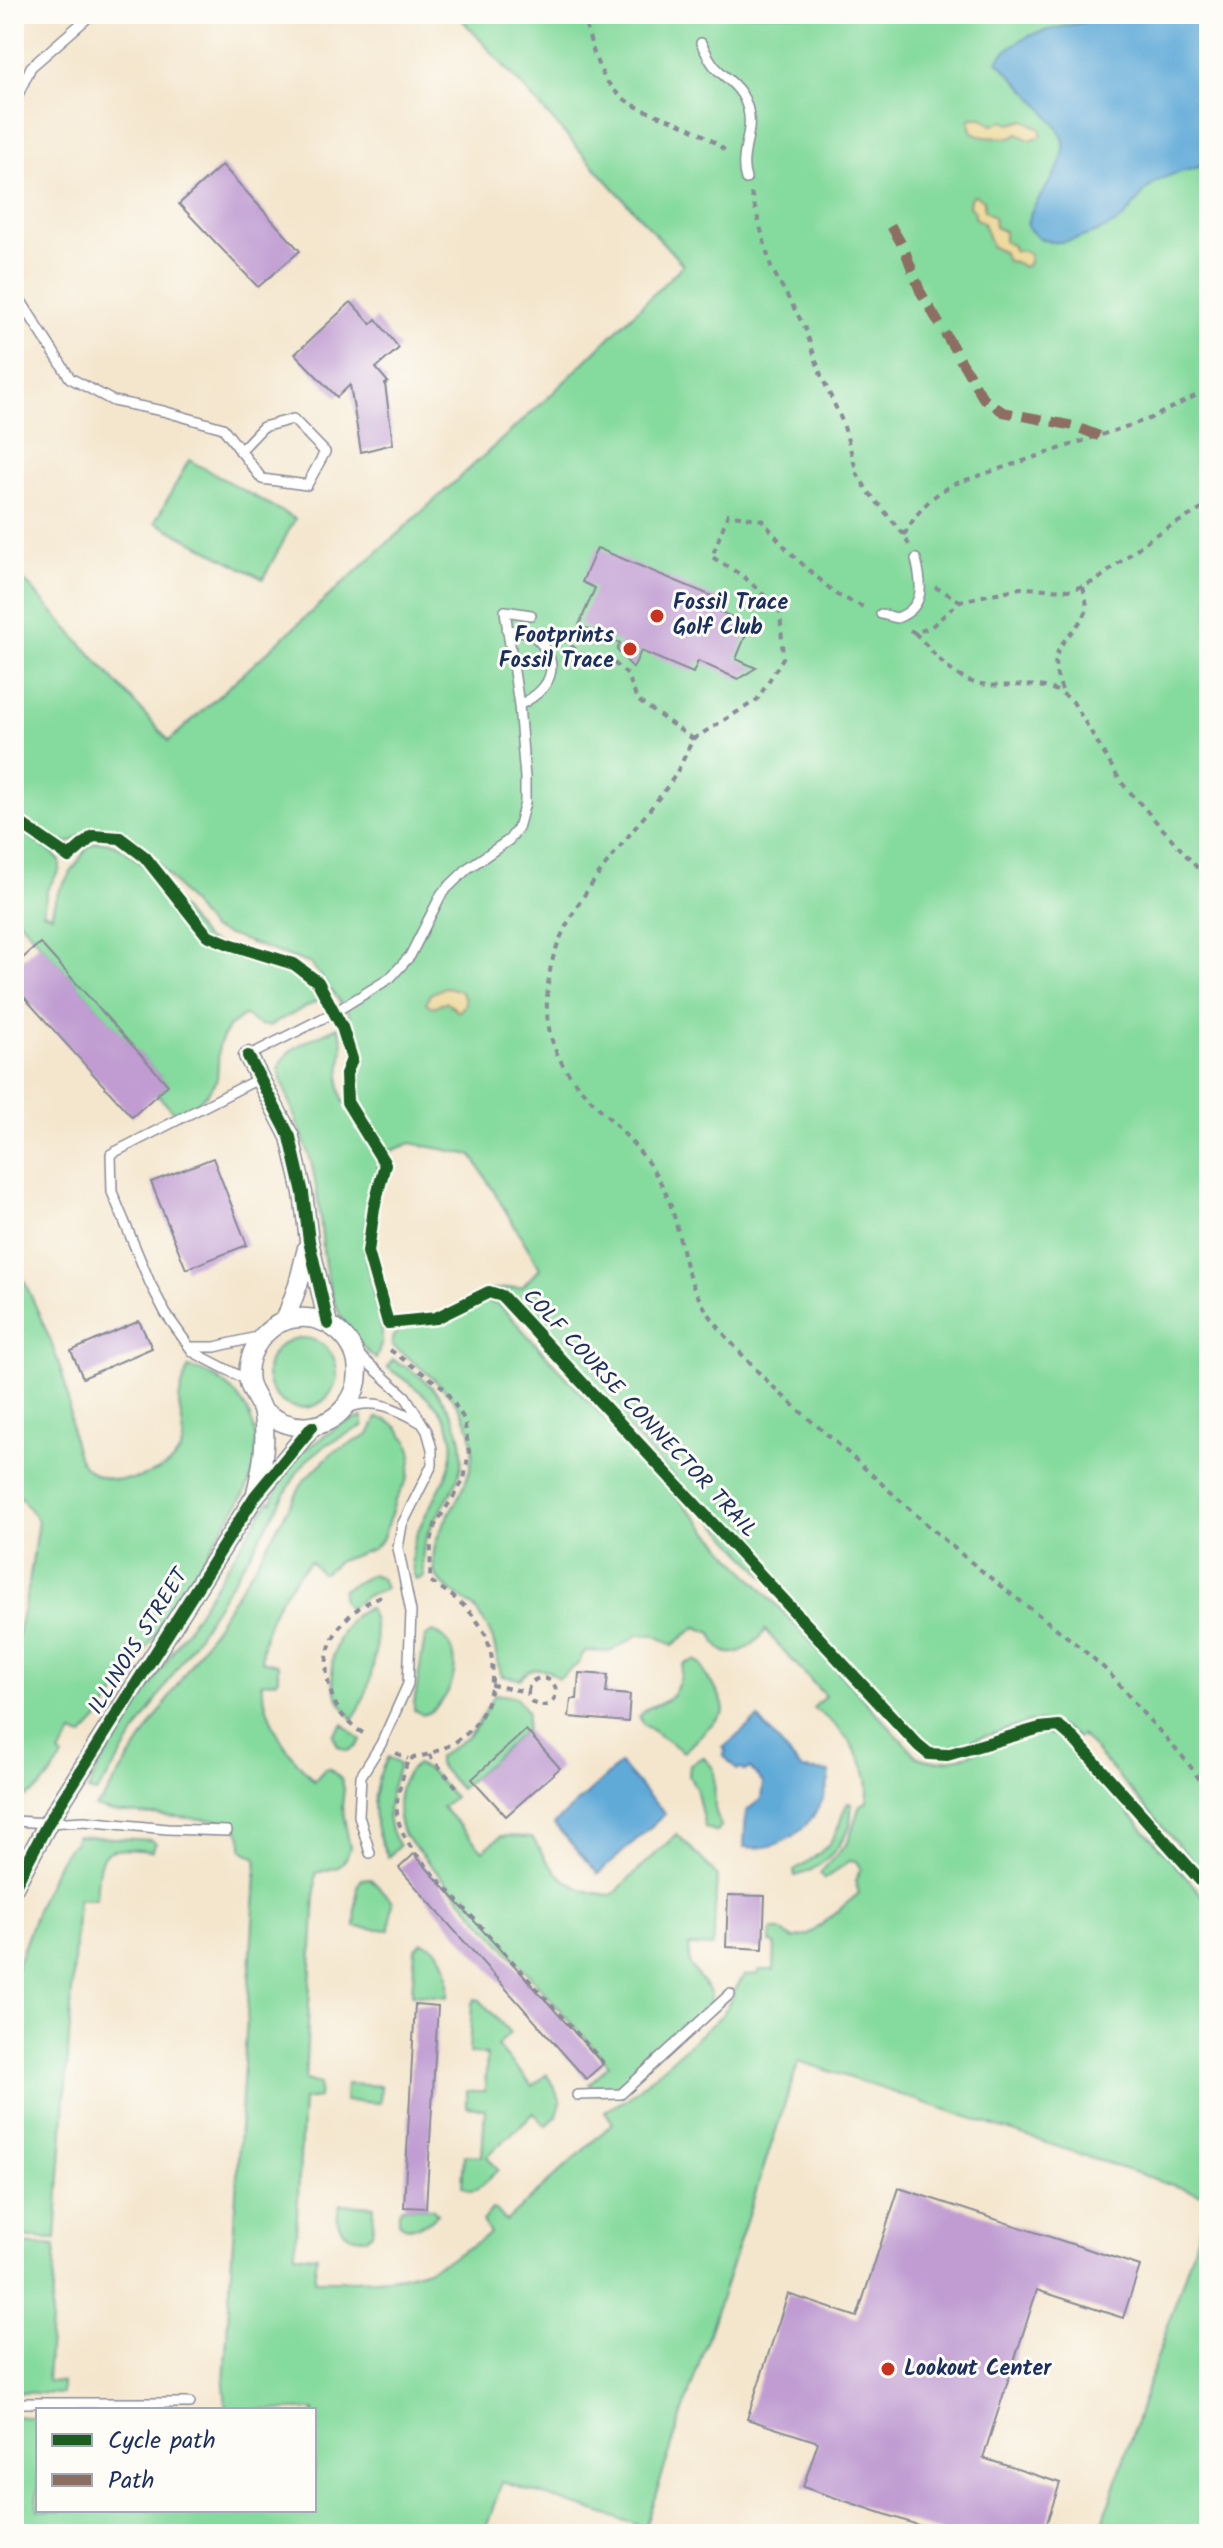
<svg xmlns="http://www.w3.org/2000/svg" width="1223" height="2548" font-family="Kalam,sans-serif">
<rect width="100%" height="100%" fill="#fdfcf7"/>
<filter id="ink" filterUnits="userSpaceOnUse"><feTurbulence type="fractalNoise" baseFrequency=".0125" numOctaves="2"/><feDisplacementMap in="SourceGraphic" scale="16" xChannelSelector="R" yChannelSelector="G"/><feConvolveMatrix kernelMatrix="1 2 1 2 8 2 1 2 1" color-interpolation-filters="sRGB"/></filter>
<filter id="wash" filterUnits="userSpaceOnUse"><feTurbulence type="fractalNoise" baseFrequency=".006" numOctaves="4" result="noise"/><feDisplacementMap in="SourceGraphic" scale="32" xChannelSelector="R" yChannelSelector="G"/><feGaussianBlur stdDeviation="1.8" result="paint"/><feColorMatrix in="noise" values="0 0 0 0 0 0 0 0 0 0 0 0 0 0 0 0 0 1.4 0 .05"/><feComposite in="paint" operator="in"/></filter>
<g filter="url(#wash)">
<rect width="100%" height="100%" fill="#f4e6cd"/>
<path fill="#85da9d" stroke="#50847e" stroke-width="2" d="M457,14H1209V1880L1081,1734L1078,1738C1062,1725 1050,1721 1030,1722L938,1751L926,1750L512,1304L504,1295L491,1290L522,1287L540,1268L472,1155L411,1143L388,1152L367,1118L363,1117L350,1085L355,1058V1042L348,1021L350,1020L349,1014L311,964L211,929L148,850L145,851C134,842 104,821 89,829C79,835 76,844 62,843C46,842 27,824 14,814V569L169,741L554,392L683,265Z
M189,460L295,519L263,579L155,522Z
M14,827L53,853L60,861V869L47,890L43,912L52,915C53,895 66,881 76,865C80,859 85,849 91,845C123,823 187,918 205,939C244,958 298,958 323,998L269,1026L259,1025L245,1015L228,1027L219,1045L217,1079L207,1094L179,1117L157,1095L167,1085L14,915Z
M338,1027C350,1050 335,1070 341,1093C347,1119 376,1139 378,1165C380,1187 367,1210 365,1232C362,1263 376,1299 382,1330V1342L376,1359C308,1301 331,1238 311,1162C303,1131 286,1101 279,1069C283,1046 319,1037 338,1027Z
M14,1258C32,1300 55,1344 66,1388C71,1409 70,1443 80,1460C91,1480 121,1483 141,1477C156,1472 172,1466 180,1451C188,1434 180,1420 179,1403C179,1392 185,1379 188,1368C233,1376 263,1418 255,1464C254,1474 248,1484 245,1493L143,1654L98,1720L82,1737L73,1733L59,1754L63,1758C50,1775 38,1799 14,1799V1651L28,1590L38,1521L14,1488Z
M484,1301L499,1305L508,1314L916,1756C963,1780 1020,1708 1066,1742L1209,1903V2197L799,2061L645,2527L502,2482L484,2534H14V2416L38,2418V2510H314V2410H226L224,2383L257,1858L242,1850C243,1836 239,1828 227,1821L113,1812L95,1807L102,1801L255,1565L305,1479L333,1452L369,1435L377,1418L387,1420L397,1427L408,1441L412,1454L408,1478L395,1502L382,1540L373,1549L339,1561L324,1573H321L310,1561C283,1590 263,1620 261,1661L278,1665V1678L276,1681L261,1683C269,1727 284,1749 314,1781L325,1769L329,1768L341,1779L344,1788L342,1807L350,1848L346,1859L338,1867L316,1873L305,2080L320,2084L319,2098L303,2100L295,2254L317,2256L314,2280C351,2280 389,2282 425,2270C448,2261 470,2247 490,2234L482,2221L492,2209L496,2210L506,2221L613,2123L605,2111L627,2099L721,2016C731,2003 734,1987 745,1975L758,1974L759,1970H774L775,1944L770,1943L771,1930H780L793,1939L809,1935L859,1893L855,1881L861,1868L857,1861L851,1860L824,1879L820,1873L848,1842L860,1805L867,1802C874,1763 843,1728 813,1708L825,1696L765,1630C760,1641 736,1661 722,1650C717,1647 714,1639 712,1633L696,1627L673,1645L654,1635H638L612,1651L584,1652L578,1664L559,1678C546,1667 532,1665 520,1679L502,1676C496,1664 497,1648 491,1635C488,1627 480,1616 475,1609C465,1598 437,1585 435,1573C429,1547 441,1527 454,1505C501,1428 450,1390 393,1346L392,1338L400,1328L445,1318Z
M267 1373a35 35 0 1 1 70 0a35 35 0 1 1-70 0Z
M393,1360C437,1381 476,1429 457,1480C442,1518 416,1529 424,1577L416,1580C390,1519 491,1470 436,1406C422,1391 403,1379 387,1367Z
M363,1417V1426L327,1444L307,1460L297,1473L258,1541L105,1781L96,1793L88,1791L95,1773L269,1501L272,1502L282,1475L299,1454L340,1425Z
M372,1574L381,1578L385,1589L368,1595L348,1609L342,1600V1590Z
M369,1608C384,1638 371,1692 353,1719C344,1710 337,1698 334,1685C327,1658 341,1617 369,1608Z
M433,1632C470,1644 455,1704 423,1715L414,1710V1704L425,1637Z
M695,1660C703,1664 702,1667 706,1675C714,1690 722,1692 724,1712L684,1752L643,1724L639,1717C646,1707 651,1707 661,1703C678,1696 680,1679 684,1664Z
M495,1694L516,1697L527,1712L526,1730L460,1789L438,1764V1757L466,1738L476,1727Z
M343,1724L361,1740L356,1747L347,1751L338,1746L333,1735Z
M388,1757L399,1765C390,1793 380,1819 399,1846L388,1857C370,1824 369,1790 388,1757Z
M703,1757L714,1769L715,1809L721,1827L717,1832L705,1827L696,1788L689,1776L690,1764Z
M416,1765L429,1770L454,1797L442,1807L483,1851L501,1836L532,1837C553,1872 568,1893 612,1895L677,1834L717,1875L713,1947L688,1946L690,1965L711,1993L710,2006L627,2081L615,2089L593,2090L589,2084L609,2065L404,1835C395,1813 395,1780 416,1765Z
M848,1803L851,1804C851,1812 852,1823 848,1830C838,1851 818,1871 795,1876L794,1870C812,1860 830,1848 838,1828C842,1819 842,1811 848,1803Z
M76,1836L151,1840L156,1843L152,1851C99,1847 100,1846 96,1899H78L56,2239L14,2237V1974L42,1896L58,1863L68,1848L75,1843Z
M370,1878L392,1901L390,1930L355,1927L357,1886L362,1879Z
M422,1942C449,1949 449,1974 448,1997L412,1994L415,1949Z
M475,1999L480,2000L510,2033L497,2046L533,2086L547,2074L561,2101L557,2116L546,2126L534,2113L487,2156L498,2170L476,2190L470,2191L462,2186L464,2155L482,2156L485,2109L467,2107V2091H485L487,2055L469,2053L472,2003Z
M346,2084L381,2086L380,2103L345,2101Z
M1209,2201V2534H1099Z
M340,2204L374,2206L372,2233L366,2238C345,2238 332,2226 340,2204Z
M402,2207L432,2208L438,2214C429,2224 409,2233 399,2222V2211Z
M14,2244L56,2246L47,2381L62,2382V2394L14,2392Z"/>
<path fill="#eeda9e" stroke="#84847e" stroke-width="2" d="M972,118H983L992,125L1003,121L1010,124L1025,120L1040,129L1042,136L1029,140L1018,134L1011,138C994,136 986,141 971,131L969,120Z
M975,195L984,200V210L994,217L995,227L1004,231V241L1012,245L1015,251H1025L1030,255L1028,265L1023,267L1015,262L1007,261L1002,251L992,247L983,223L975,218L974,211L969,207L970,198Z
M445,987C456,989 465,990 465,1004L460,1011H457L447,1002L433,1007L426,1003L430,994Z"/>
<path fill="#60aad8" stroke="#3e6c9b" stroke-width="2" d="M1109,14H1209V163C1190,172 1167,172 1151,186C1140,195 1133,209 1122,219C1110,229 1068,244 1052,242C1042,241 1032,234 1027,226C1029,208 1044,193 1053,177C1059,167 1066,154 1064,142C1060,122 1013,77 997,61C1024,23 1071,31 1109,14Z
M758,1718L802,1770L830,1772C826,1814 790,1854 744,1847L746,1811L761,1799L763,1783L750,1768L745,1771L741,1768L737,1770L723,1755L726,1751L723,1748Z
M620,1764L665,1814L598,1874L554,1824Z"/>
<g id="blocks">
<path fill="#c09cd2" d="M222,165L300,251L258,287L179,204Z
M351,302L371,324L376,319L399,348L376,368L388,382L385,384L393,444L361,452L350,385L337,397L295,354Z
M597,548L724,601L719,611L750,625L736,659L756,668L738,679L698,661L693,673L641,651L633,668L617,650L620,643L579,625L595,588L582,582Z
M40,943L168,1085L132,1117L14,986V966Z
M213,1158L247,1245L186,1269L151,1182Z
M139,1321L152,1348L83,1378L71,1351Z
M579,1673L608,1675L606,1693L630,1695L628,1722L569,1717L571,1699H577Z
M526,1730L560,1768L506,1816L472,1779Z
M414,1854L603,2064L586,2079L399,1868Z
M728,1895L765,1896L763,1949L726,1947Z
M415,2004L438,2006L426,2208L404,2207Z
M899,2188L1140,2266L1123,2318L1037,2290L983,2458L1060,2483L1043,2534H945L803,2487L818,2442L747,2419L788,2294L857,2317Z"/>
</g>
</g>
<g filter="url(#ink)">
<use href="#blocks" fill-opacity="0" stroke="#888a96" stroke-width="2"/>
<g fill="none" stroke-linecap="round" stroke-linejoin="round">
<g stroke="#888a96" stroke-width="12">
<path id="service" d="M701,43C706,52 710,63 718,70C731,82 744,91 748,110C754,133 738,156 746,179
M14,103L31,67L92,14
M14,282L19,298L70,378L113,401L163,411L223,428L262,479L307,485L325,452L293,419L263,427L240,451
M881,614L897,618C926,607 922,584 916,559
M507,630L529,632C563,659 556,687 519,705
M248,1056L335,1012L390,978L410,956L442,893L468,868L509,840L518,828L525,803V778L519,705L505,611L531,615
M190,1347H215L261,1336
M359,1355L405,1396L427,1431L432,1449V1465L402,1525L398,1548L411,1612L408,1684L381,1744L361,1776L359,1816L370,1853
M249,1381L193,1352L166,1314L150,1283L112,1192L111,1154L260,1078
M348,1408C374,1397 397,1409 420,1422
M14,1821L48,1823L84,1821L167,1829L227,1831
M577,2095L621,2094L730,1994
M14,2403H190"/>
</g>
<g stroke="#888a96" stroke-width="21">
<path id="minor" d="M248,1056L290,1137L303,1193L309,1241L328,1324
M285,1321L298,1285L307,1248
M256,1493C262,1467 267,1443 263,1415C262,1404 251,1394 249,1382C244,1351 268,1320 299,1318C311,1317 324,1321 334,1328C393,1371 332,1463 263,1411
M14,1887L48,1823L255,1496L312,1427"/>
</g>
<path stroke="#888a96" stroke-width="4" stroke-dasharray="6 6" stroke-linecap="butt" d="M582,14C588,31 592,50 599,67C619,110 651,110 688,127C703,134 717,143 729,154
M751,193L771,267L805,328L821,375L843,423L857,473L867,490L904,535L909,545
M904,535C917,512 930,496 954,484L1149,419L1209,389
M935,587L960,601
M910,630L915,633L931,627L960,601L1020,588L1071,590L1096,581L1153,536L1209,505
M552,631L589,660L613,662L628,675L637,700L693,739C685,755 678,773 667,787C629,839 561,908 550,971C531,1077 601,1094 651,1167C678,1206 676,1235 689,1276C700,1308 725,1336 747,1360C775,1391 807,1417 838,1444C886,1487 932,1531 982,1571C1022,1604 1066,1633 1105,1669C1123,1687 1137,1708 1155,1726C1176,1749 1194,1767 1209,1796
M915,633C931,649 949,675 972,682C1007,692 1045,674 1073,702L1121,782L1209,881
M1062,690C1050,661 1054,651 1075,628C1079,623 1084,618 1086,612C1088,604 1085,595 1083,587
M693,739L757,700L783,658L780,610L743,576L712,557L728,514L762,520L790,553L837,595L866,608
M390,1350L444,1388L464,1419L469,1452L464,1480L435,1525L431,1542L430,1581C451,1594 472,1609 484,1632C500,1664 493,1712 465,1735C449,1748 427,1756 408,1759C396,1802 388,1813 414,1852L607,2067
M528 1692a14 14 0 1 1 28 0a14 14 0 1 1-28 0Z
M491,1685L528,1692
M363,1733C345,1723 335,1708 330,1689C317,1646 342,1612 381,1596
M396,1753L408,1759
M429,1755L460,1791"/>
<use href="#service" stroke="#fff" stroke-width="9"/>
<use href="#minor" stroke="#fff" stroke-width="18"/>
<path stroke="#8d6e63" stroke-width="10" stroke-dasharray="20 10" stroke-linecap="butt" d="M891,226L904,248L920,291L983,398L1003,412L1074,426L1099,436"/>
<g stroke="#fdfcf7" stroke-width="17">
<path id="cycleway" d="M14,819L69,857L93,836L120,838L145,857L207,935L229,944L294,964L318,982L342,1027L352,1059L346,1074L347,1102L385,1164L374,1208L368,1252L388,1323L436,1318L489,1292L502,1296L918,1745L929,1754L947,1755L1040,1728L1059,1726L1074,1739L1209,1890
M248,1056L290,1137L303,1193L309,1241L328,1324
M14,1887L48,1823L255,1496L312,1427"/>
</g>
<use href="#cycleway" stroke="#1b5e20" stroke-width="12"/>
</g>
</g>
<g fill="#c8321e" stroke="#fdfcf7" stroke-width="3">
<circle cx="657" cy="616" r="8"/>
<circle cx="630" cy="649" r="8"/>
<circle cx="888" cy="2369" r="8"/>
</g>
<g text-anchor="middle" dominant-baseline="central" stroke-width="6" stroke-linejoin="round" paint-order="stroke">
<g font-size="22" font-weight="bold" fill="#1b2f5e" stroke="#fdfcf7" text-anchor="start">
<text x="673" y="603">Fossil Trace<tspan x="673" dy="25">Golf Club</tspan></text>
<text x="614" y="636" text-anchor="end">Footprints<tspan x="614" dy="25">Fossil Trace</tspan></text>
<text x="904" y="2369">Lookout Center</text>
</g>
<g font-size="22" fill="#1b2f5e" stroke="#fdfcf7">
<text transform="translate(639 1414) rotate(47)">COLF COURSE CONNECTOR TRAIL</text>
<text transform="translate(139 1642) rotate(-58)">ILLINOIS STREET</text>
</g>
</g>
<rect width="1223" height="2548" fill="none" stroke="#fdfcf7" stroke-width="48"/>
<rect x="36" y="2408" width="280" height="104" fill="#fdfcf7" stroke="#a3aaba" stroke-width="2"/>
<rect x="52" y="2434" width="40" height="12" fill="#1b5e20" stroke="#a3aaba" stroke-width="2"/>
<text x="108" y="2448" font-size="24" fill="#1b2f5e">Cycle path</text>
<rect x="52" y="2474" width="40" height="12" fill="#8d6e63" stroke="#a3aaba" stroke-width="2"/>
<text x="108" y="2488" font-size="24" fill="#1b2f5e">Path</text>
</svg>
